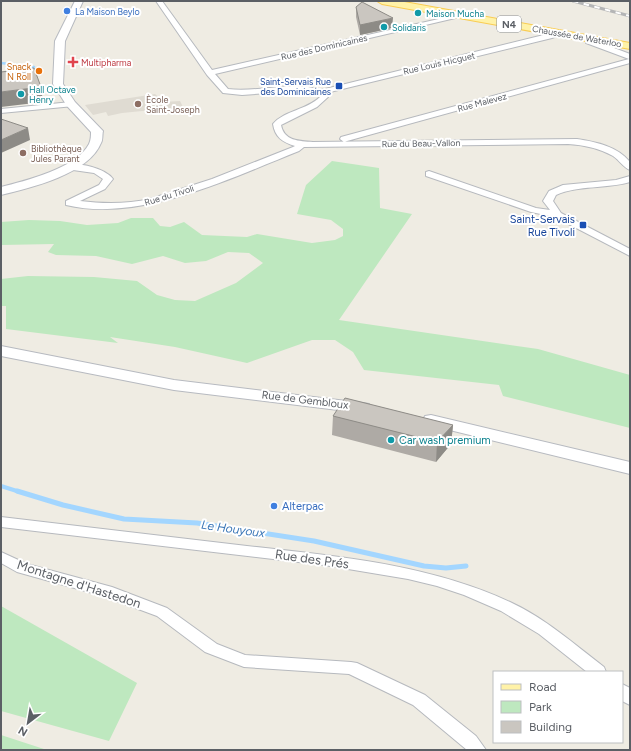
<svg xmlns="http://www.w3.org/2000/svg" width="631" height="751" font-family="Figtree,sans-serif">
<rect width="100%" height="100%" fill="#efece3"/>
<path fill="#dfdbd2" d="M155,94L164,102L180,101L185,111L163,113L162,109L122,113L108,116L106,112L93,115L85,105Z"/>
<path fill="#bee8bf" d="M332,161L379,168L380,208L412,214L339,320L538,349L630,375V428L503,396L499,385L364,370L353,352L335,340H312L247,363L175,347L110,337L118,343L6,329V306H1V279L28,276L94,277L137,281L157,295L175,300L195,301L236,283L263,263L249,253L228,252L206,261L185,263L163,256L132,264L96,256L56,255L48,252L54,244L1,245V222L29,220L60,221L87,225L118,223L131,218H153L160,226L170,227L184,222L202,235L247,237L257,234L312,243L335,240L343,236V229L331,220L297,214L306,185Z
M1,606L137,683L109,741L1,711Z
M1,735L47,750H1Z"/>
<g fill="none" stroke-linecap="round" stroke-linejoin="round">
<path stroke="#a3d6ff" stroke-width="2.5" d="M1,63L34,67"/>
<path stroke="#a3d6ff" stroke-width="4" d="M1,486L20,492"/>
<path stroke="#a3d6ff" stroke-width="5" d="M17,491L63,505L124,519L197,523L314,541L424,566L446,568L466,566"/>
<g stroke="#b6b9be" stroke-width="2">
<path id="minor" d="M156,1H162L212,70L461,14L464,16L215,74L228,89C259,93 292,80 321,90L560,31V35L552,38L326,93L328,97L317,107L281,125C284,141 299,141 313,142L577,139C596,142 617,146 630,162V170C624,168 619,160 613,156C599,148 584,145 568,144L304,147L299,151C231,178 140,223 66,205V201L99,185L103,179L94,173L66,169V165C78,162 105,168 113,179L105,189L80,201C103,204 128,204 150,199L212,179L293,147L295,146C282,142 275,137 273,124C285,110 307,110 320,97L318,94L308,90L242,95L223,93L207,75Z
M587,37H593V40L630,54V63L347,141L344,142L340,139L341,137L629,59L586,43Z
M71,102H74V106L1,113V109Z
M429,171L536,208L550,210L543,201L549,191L563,185L616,180L630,176V182C606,189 579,185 556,195L553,201L561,213L630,249V256L555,217L531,212L426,176V172Z
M1,517C83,527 165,536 247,546C336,556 428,564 510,602C545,618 574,644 604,667L606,672H587L539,634L501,611L464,595L437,586L408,579L324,565L1,527Z
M1,552L27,564L112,587L167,608L217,644L245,655L351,662L357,663L425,695L476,736L486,750H467L413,705L349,674L244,667L205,652L157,616L103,596L17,572L1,563Z
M622,684L630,688V705L622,701Z"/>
</g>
<g stroke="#b7bac0" stroke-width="2">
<path id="secondary" d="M75,1H83L65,41L63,84L75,102L103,131C102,135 103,140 101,143C89,174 30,188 1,195V187C25,181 77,168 89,144C91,140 91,135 91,132L67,106L53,84L55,41Z
M1,346L174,380L363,403L369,404L371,408L369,412L363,413L174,390L1,356Z
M431,415L630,462V474L425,424L423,420L425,416Z"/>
</g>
<g stroke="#f9cc52" stroke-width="2">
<path id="primary" d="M377,1H399L630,43V49L382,4Z"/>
</g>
<use href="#minor" fill="#fff" fill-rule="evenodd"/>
<use href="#secondary" fill="#fff" fill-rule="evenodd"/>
<use href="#primary" fill="#fff2a8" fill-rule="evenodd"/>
<g stroke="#b4b5b6" stroke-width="3">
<path id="rail" d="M573,1L630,16"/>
</g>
<use href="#rail" stroke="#fff" stroke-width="2" stroke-dasharray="5.5" stroke-linecap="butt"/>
</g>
<path fill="#aeaaa5" d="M356,7L392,28L360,35L356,17Z
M333,416L453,425L451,444L436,462L332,435Z"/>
<path fill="#8d8b86" d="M393,18L392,28L360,35V25Z
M41,87L43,102L1,107V92Z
M28,128L30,140L1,153V140Z
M453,425L451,444L436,462L437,442Z"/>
<path fill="#cac6c0" stroke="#8d8b86" d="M362,2L393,18L360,25L356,7Z
M34,68L41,87L1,92V72Z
M1,119L28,128L1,140Z
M345,398L453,425L437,442L333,416Z"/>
<g fill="#3f7fe0" stroke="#fff" stroke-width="1.5">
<circle cx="67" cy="11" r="4"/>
<circle cx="274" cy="506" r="4"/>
</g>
<g fill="#0f9aa8" stroke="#fff" stroke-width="1.5">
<circle cx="418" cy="13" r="4"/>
<circle cx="384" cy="27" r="4"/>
<circle cx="21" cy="94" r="4"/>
<circle cx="391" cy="440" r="4"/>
</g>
<path fill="#e0444e" stroke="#fff" stroke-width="1.5" d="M71 56h4v4h4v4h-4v4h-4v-4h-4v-4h4z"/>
<circle fill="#e8710a" stroke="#fff" stroke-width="1.5" cx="39" cy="71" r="4"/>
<g fill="#1a4fb4" stroke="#fff" stroke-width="1.5">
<rect x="335" y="82" width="8" height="8" rx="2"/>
<rect x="579" y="221" width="8" height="8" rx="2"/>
</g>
<g fill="#8d6e63" stroke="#fff" stroke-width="1.5">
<circle cx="138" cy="104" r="4"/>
<circle cx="23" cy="153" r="4"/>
</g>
<g text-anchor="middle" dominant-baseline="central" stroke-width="4" stroke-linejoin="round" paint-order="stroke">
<g font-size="9" fill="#366cbe" stroke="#fff" text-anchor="start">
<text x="75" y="11">La Maison Beylo</text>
</g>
<g font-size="9" fill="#0d838f" stroke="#fff" text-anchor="start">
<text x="426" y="13">Maison Mucha</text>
<text x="392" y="27">Solidaris</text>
<text x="29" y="89">Hall Octave<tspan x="29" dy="10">Henry</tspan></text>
</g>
<g font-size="9" fill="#5b5f65" stroke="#fff">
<text transform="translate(577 36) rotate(10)">Chaussée de Waterloo</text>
<text transform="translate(324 47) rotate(-13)">Rue des Dominicaines</text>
<text transform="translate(439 63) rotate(-13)">Rue Louis Hicguet</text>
<text transform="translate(482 102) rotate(-15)">Rue Malevez</text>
<text transform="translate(421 143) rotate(-1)">Rue du Beau-Vallon</text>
<text transform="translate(169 195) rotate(-17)">Rue du Tivoli</text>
</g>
<g font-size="9" fill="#be3a42" stroke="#fff" text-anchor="start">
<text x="81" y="62">Multipharma</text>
</g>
<g font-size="9" fill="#c56008" stroke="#fff" text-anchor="end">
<text x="31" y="66">Snack<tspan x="31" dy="10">N Roll</tspan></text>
</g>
<g font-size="9" fill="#164399" stroke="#fff" text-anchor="end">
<text x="331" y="81">Saint-Servais Rue<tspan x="331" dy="10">des Dominicaines</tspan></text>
</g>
<g font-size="9" fill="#785e54" stroke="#fff" text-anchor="start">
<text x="146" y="99">Ècole<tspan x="146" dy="10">Saint-Joseph</tspan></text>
<text x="31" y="148">Bibliothèque<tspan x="31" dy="10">Jules Parant</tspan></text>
</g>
<rect fill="#fff" stroke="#8c8f93" stroke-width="1" x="497" y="16" width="24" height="16" rx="3"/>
<g font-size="10" font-weight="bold" fill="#5b5f65">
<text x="509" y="24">N4</text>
</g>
<g font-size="11" fill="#164399" stroke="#fff" text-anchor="end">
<text x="575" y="219">Saint-Servais<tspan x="575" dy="13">Rue Tivoli</tspan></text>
</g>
<g font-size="11" fill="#5b5f65" stroke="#fff">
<text transform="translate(305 400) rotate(7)">Rue de Gembloux</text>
</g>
<g font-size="11" fill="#0d838f" stroke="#fff" text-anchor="start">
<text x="399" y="440">Car wash premium</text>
</g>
<g font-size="11" fill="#366cbe" stroke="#fff" text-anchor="start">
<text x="282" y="506">Alterpac</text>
</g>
<g font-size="12" font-style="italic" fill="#3a76b7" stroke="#fff">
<text transform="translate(233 529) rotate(8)">Le Houyoux</text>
</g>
<g font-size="13" fill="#5b5f65" stroke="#fff">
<text transform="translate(312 559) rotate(8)">Rue des Prés</text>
<text transform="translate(79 584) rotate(18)">Montagne d'Hastedon</text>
</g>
</g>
<rect width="631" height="751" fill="none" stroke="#5b5f65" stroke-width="4"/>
<rect x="493" y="671" width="130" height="72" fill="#ffffff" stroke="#bdbfc1"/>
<rect x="501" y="684" width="20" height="6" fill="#fff2a8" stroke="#bdbfc1"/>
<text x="529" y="691" font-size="12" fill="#5b5f65">Road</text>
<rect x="501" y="701" width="20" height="12" fill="#bee8bf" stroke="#bdbfc1"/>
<text x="529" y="711" font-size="12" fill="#5b5f65">Park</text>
<rect x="501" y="721" width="20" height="12" fill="#cac6c0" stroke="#bdbfc1"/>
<text x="529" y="731" font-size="12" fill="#5b5f65">Building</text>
<g transform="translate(28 723) rotate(211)" stroke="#ffffff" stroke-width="3" paint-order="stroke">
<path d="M0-3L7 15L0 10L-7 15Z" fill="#5b5f65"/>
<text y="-6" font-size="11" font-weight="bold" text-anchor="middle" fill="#5b5f65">N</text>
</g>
</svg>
